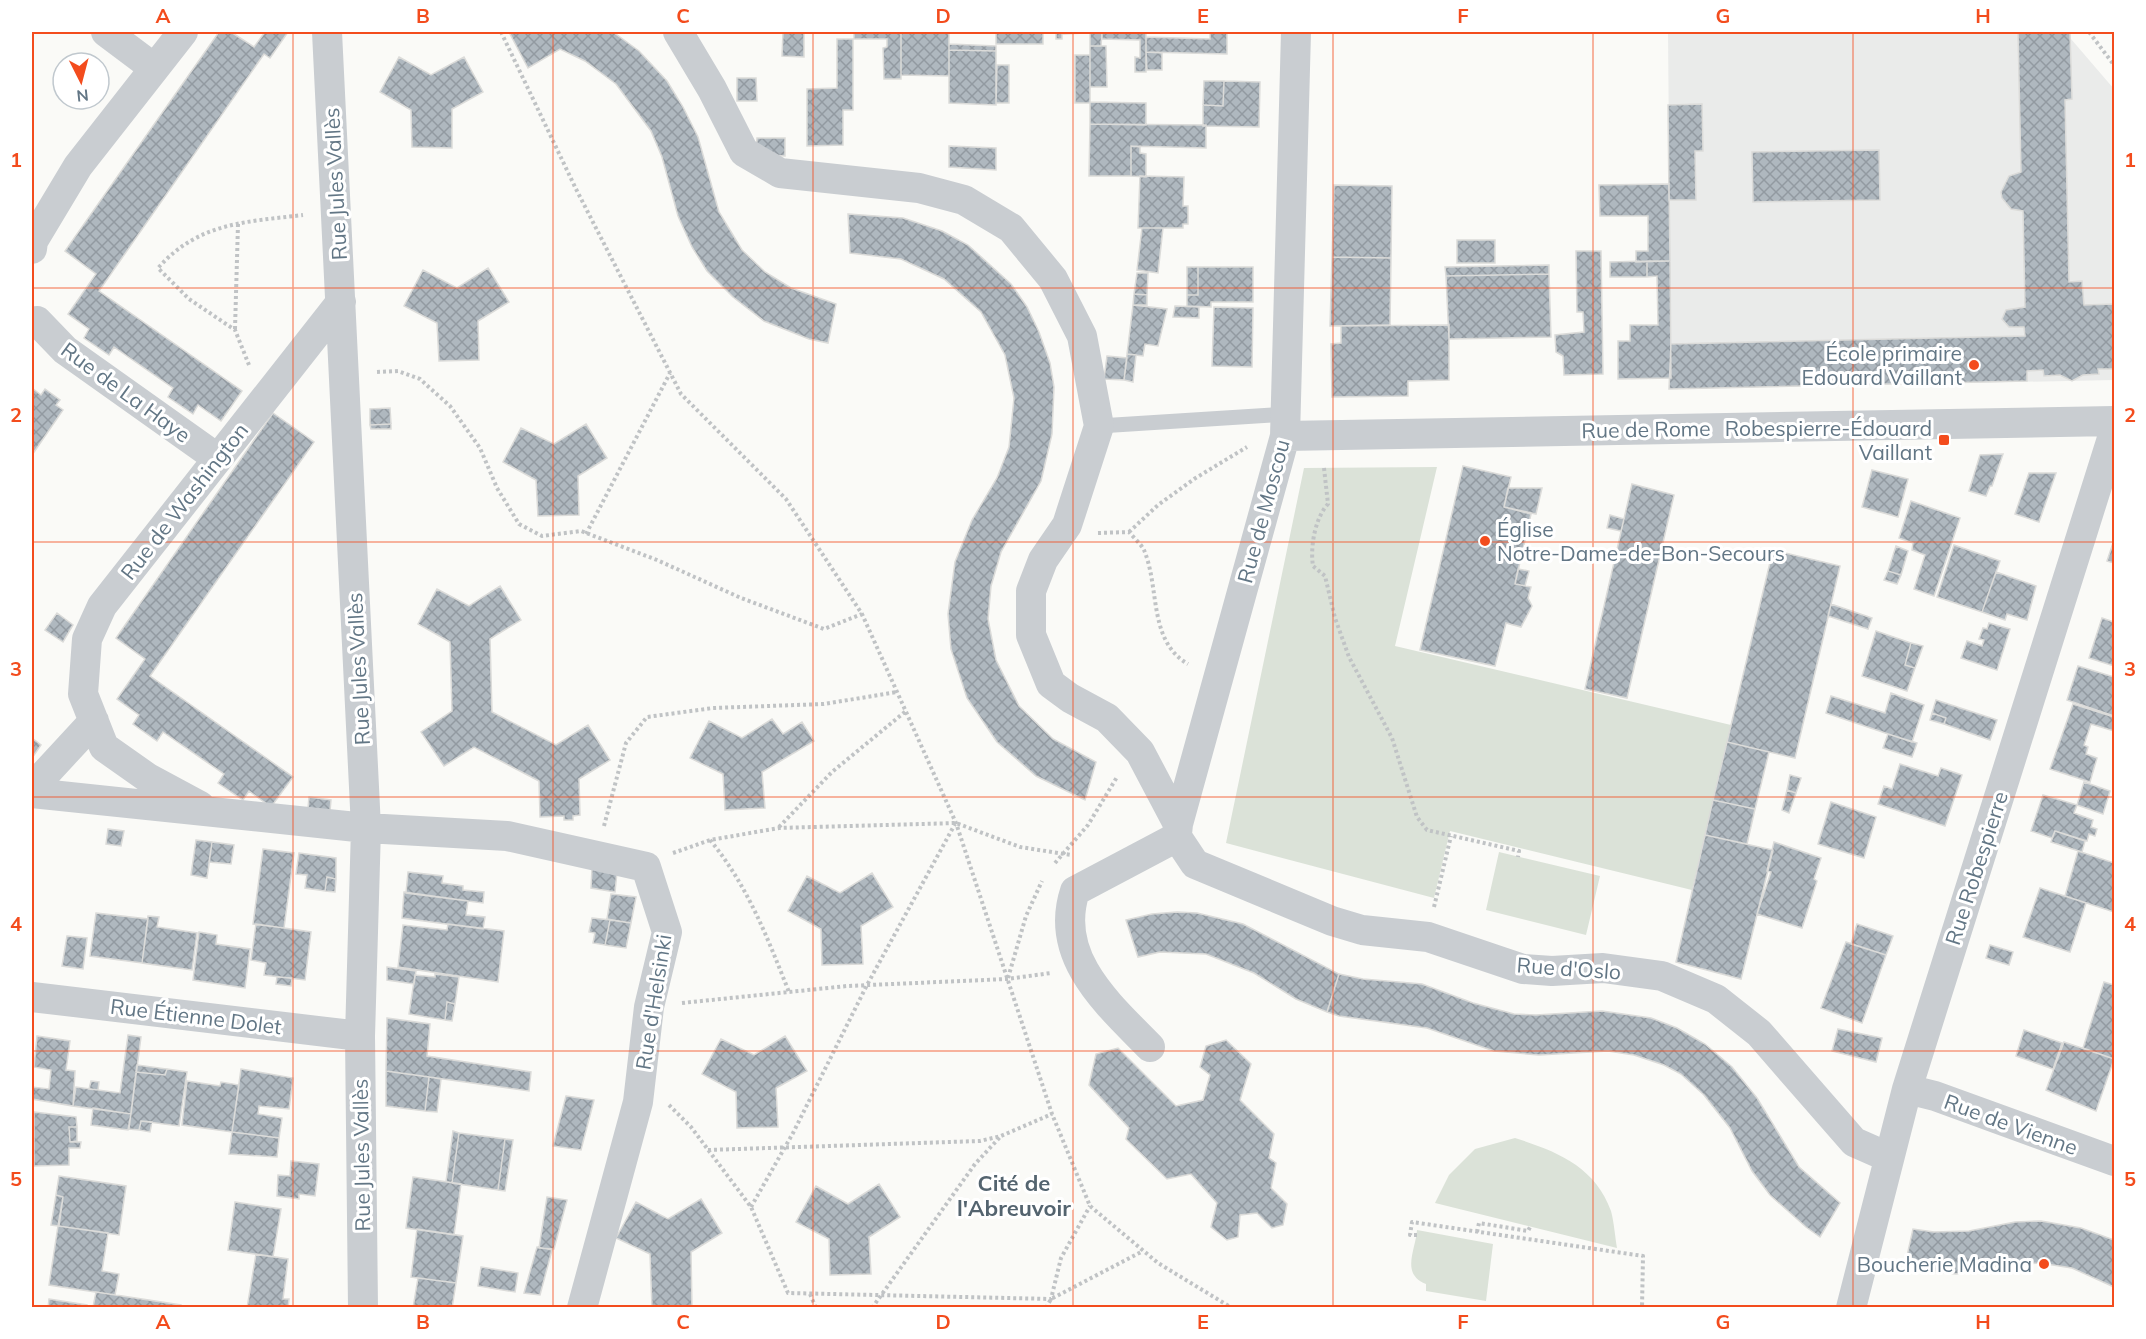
<svg xmlns="http://www.w3.org/2000/svg" width="2146" height="1339" font-family="Mulish,sans-serif">
<defs>
<pattern id="building-cross-hatch" width="8" height="8" patternUnits="userSpaceOnUse" patternTransform="scale(1.5)"><rect width="8" height="8" fill="#afb8bf"/><path d="M0 0l8 8M0 8l8-8" fill="none" stroke="#929aa1"/></pattern>
</defs>
<rect width="100%" height="100%" fill="#fafaf7"/>
<path fill="#eaebea" d="M1668,32H2065L2114,89V380L1669,389L1671,378Z"/>
<path fill="#dbe2d8" d="M1437,467L1395,646L1731,725L1692,890L1450,831L1434,898L1226,843L1304,468Z
M1499,852L1600,876L1586,935L1486,910Z
M1515,1138C1556,1151 1595,1166 1611,1211C1614,1222 1615,1236 1617,1248L1435,1203L1449,1175L1475,1149Z
M1417,1230L1493,1244L1486,1301L1426,1291V1284C1400,1274 1416,1249 1417,1230Z"/>
<path fill="url(#building-cross-hatch)" stroke="#dbdbd9" stroke-width="1.5" d="M219,32H231L254,47L265,32H288L270,58L264,54L99,291L242,391L221,421L198,405L193,414L168,397L173,388L114,347L109,355L84,338L89,329L68,314L96,274L65,251Z
M509,32H613L639,51L667,81L683,107L698,137L719,212L742,250L765,272L791,288L836,304L828,343L809,339L764,321L733,297L707,271L692,247L678,216L662,157L651,131L616,84L585,61L560,49L528,68Z
M764,32H804V57L782,56L783,32Z
M854,32H901V79H884L883,48L887,47V39H854Z
M901,32H949V76L901,75Z
M996,32H1043V44H996Z
M1043,32H1085V33L1062,34V39H1056V33Z
M1090,32H1102L1101,46H1090Z
M1102,32H1146V72H1135V57L1140,58V40L1102,39Z
M1210,32H1227V54L1146,52V37L1210,39Z
M2018,32L2070,33L2072,99L2065,100L2069,282L2082,281L2084,305L2114,304V369H2098L2099,374L2083,375L2072,381L2060,375L2044,376L2043,370L2027,371V381L1669,389L1671,344L2025,336L2024,327H2009L2002,319L2006,310L2025,307L2023,211L2011,209L2002,198L2001,192L2009,176L2021,172Z
M837,39H853V110H843V145L807,146V89L837,88Z
M949,44L996,46V51L949,50Z
M1090,46H1106L1107,87H1090Z
M949,50L996,51V105L949,103Z
M1146,52L1162,53V70H1147Z
M1075,55H1090V103H1075Z
M399,57L431,75L464,57L483,92L452,109V148L412,147L411,110L380,92Z
M997,65H1009V103H996Z
M737,78H756L757,101H737Z
M1204,81H1224L1223,106L1203,105Z
M1224,81L1260,82L1259,127L1203,126V105L1223,106Z
M1090,102L1146,103V125L1090,124Z
M1702,104L1703,151H1695L1696,200H1669L1668,105Z
M1090,124L1206,125V148L1131,146V176H1089Z
M757,138H785V156L756,154Z
M949,146L996,148V170L949,167Z
M1131,146L1140,147V153L1146,154V177L1131,176Z
M1879,150L1880,200L1753,202L1752,152Z
M1140,176L1184,177L1183,206H1188V224H1183V228H1138Z
M1669,184L1670,261L1636,262V251H1648V216H1600L1599,185Z
M1334,185L1392,186L1391,258L1332,257Z
M848,214L903,218L942,231L968,245L1011,284L1027,307L1039,332L1050,363L1054,387L1052,434L1041,481L1001,552L991,586L988,619L996,660L1019,706L1053,739L1096,762L1085,800L1036,776L997,742L967,698L951,649L948,614L955,562L972,520L997,478L1009,447L1014,398L1005,355L981,312L944,279L901,259L850,253Z
M1142,228H1163L1158,273L1137,270Z
M1457,240H1495V263H1457Z
M1576,251H1601L1603,374L1564,375L1563,356L1556,352L1555,335L1584,332L1583,312H1577Z
M1332,257L1391,258L1390,325L1330,326Z
M1647,261H1670L1671,378L1618,379V341H1630V325H1658L1657,276L1647,277Z
M1647,261V277H1610V262Z
M1549,265V274L1446,276L1445,267Z
M1187,267H1198V295H1187Z
M1198,267H1253V302H1211V307L1187,306V295H1198Z
M488,268L509,302L478,321L479,360L439,361L437,323L404,306L423,270L457,288Z
M1137,273H1148L1147,295L1134,294Z
M1549,274L1551,337L1449,339L1446,276Z
M1134,294L1147,295V305H1133Z
M1133,305L1167,309L1158,346L1145,344L1143,356L1127,354Z
M1175,306L1199,307V318L1173,317Z
M1214,307L1253,308L1252,367L1212,366Z
M1449,325V380L1408,381V396L1332,397L1331,344L1341,343V326Z
M1127,354L1136,355L1133,382L1124,380Z
M1107,356L1127,358L1124,380L1104,379Z
M32,388L41,395L45,389L60,400L56,405L63,410L32,455Z
M390,408L391,424L370,425V409Z
M273,413L314,442L150,676L293,777L271,807L249,791L243,800L218,783L224,774L163,732L157,741L133,724L139,715L117,699L145,659L116,638Z
M391,424V429H371L370,425Z
M586,424L607,458L578,476L579,515L538,516L536,480L503,462L521,428L554,444Z
M2003,454L1992,486H1990L1986,496L1969,491L1980,455Z
M1463,466L1511,477L1504,507L1531,514L1515,584L1531,587L1528,598L1532,606L1521,627L1506,623L1495,666L1420,650Z
M1872,470L1908,479L1898,517L1862,507Z
M2029,473H2056L2039,522L2015,514Z
M1632,484L1674,495L1627,698L1585,689Z
M1508,488H1542L1536,514L1504,507Z
M1911,501L1960,518L1934,596L1914,589L1925,555L1912,550L1913,543L1899,538Z
M1610,515L1624,519L1621,531L1607,528Z
M2113,543H2114V563L2107,561Z
M1954,545L2000,561L1982,612L1937,597Z
M1896,546L1908,551L1901,575L1888,571Z
M1773,550L1840,566L1795,758L1727,742Z
M1518,569L1529,571L1525,586L1515,584Z
M1888,571L1901,575L1897,584L1884,580Z
M1996,572L2036,586L2027,620L2007,614L2005,620L1982,612Z
M500,586L521,620L490,639L492,712L556,745L588,725L610,760L579,779L580,815L573,816V820H564V816L540,817L539,781L474,747L444,766L421,732L452,711L450,642L418,624L437,589L469,606Z
M1831,604L1872,618L1868,629L1828,616Z
M57,613L73,625L63,642L45,630Z
M2102,618L2114,622V666L2089,658Z
M1989,623L2010,629L1997,670L1961,658L1967,641L1982,646L1984,640L1979,639L1983,628L1987,629Z
M1876,631L1911,643L1905,665L1915,668L1907,691L1862,676Z
M1911,643L1923,646L1915,668L1905,665Z
M2078,666L2114,677V716L2067,700Z
M1891,693L1924,705L1912,742L1826,713L1831,696L1885,713Z
M1936,700L1997,720L1990,740L1944,724L1946,718L1932,713Z
M2073,704L2114,717V731L2091,724L2084,745L2088,747L2086,754L2097,758L2090,782L2050,769Z
M1932,713L1946,718L1944,724L1930,720Z
M772,719L783,734L802,722L814,741L762,772L765,808L725,810L723,774L690,758L709,721L742,738Z
M1888,734L1917,743L1912,757L1883,748Z
M32,738L41,745L32,758Z
M1727,742L1769,752L1755,809L1713,800Z
M1900,764L1938,776L1941,768L1962,775L1945,826L1878,804L1884,786L1892,789Z
M1790,775L1801,778L1796,793L1787,790Z
M2084,782L2110,791L2103,814L2077,805Z
M1787,790L1796,793L1789,813L1782,810Z
M2043,795L2077,805L2074,813L2093,820L2091,827L2097,829L2095,836L2089,834L2087,841L2055,831L2052,838L2031,831Z
M309,797L331,800L330,811L308,808Z
M1713,800L1755,809L1747,844L1705,835Z
M1831,802L1876,817L1864,858L1818,844Z
M108,829L124,831L121,846L106,844Z
M2055,831L2085,841L2082,852L2051,842Z
M1705,835L1773,850L1741,979L1676,962Z
M196,840L212,842L207,878L191,875Z
M212,842L234,845L231,864L209,862Z
M1774,842L1821,858L1814,879L1817,881L1802,928L1757,914L1771,872L1767,871Z
M263,849L294,853L284,928L253,924Z
M2078,851L2114,863V912L2065,896Z
M299,853L336,858V879L327,877L325,891L305,888L307,875L296,874Z
M592,869L617,872L615,892L591,888Z
M408,872L443,876L442,883L463,886V890L484,892L483,903L406,893Z
M872,873L893,907L861,926L863,964L822,965L821,929L788,911L807,876L840,893Z
M327,877L336,879L335,892L325,891Z
M2040,888L2086,903L2070,952L2023,937Z
M404,892L468,901L466,915L485,917L483,929L402,918Z
M611,894L636,897L631,923L607,919Z
M1177,912L1197,913L1243,924L1339,974L1327,1012L1296,999L1254,973L1206,954L1160,952L1138,957L1126,920L1152,914Z
M96,913L148,919L142,963L90,956Z
M148,916L159,917L157,927L197,933L192,970L142,963Z
M592,918L610,920L605,945L593,943L595,933L589,932Z
M610,920L631,923L626,948L605,945Z
M256,924L311,932L305,980L264,975L266,963L251,960Z
M448,924L504,931L498,982L398,967L403,925L447,930Z
M1857,924L1893,936L1886,955L1851,944Z
M199,932L217,935L216,944L250,949L245,988L193,980Z
M67,936L87,938L83,969L62,966Z
M1846,942L1886,955L1862,1023L1821,1008Z
M1990,945L2013,952L2009,965L1986,958Z
M387,967L416,971L414,984L387,980Z
M435,974L459,977L455,1004L447,1002L445,1020L409,1014L415,975L435,977Z
M1339,974L1363,979L1422,984L1473,1003L1514,1014L1536,1015L1602,1011L1651,1018L1677,1028L1705,1044L1732,1067L1757,1098L1799,1167L1840,1203L1820,1237L1806,1227L1770,1195L1752,1171L1730,1128L1704,1095L1681,1074L1664,1065L1634,1055L1608,1051L1539,1055L1494,1051L1427,1028L1339,1016L1327,1012Z
M277,977L292,978L291,986L276,984Z
M2104,982L2114,985V1059L2083,1048Z
M447,1002L455,1004L452,1021L445,1020Z
M387,1018L430,1024L427,1056L531,1072L529,1091L386,1071Z
M1838,1029L1882,1038L1876,1062L1832,1051Z
M2024,1030L2062,1043L2053,1069L2016,1056Z
M128,1035L141,1037L131,1114L73,1106L76,1087L120,1093Z
M37,1036L70,1041L66,1070L75,1071L73,1106L32,1099V1087L49,1089L51,1070L34,1067Z
M785,1036L807,1071L776,1088L778,1127L737,1128L736,1092L702,1074L721,1039L754,1055Z
M1226,1040L1251,1064L1240,1100L1274,1134L1269,1158L1276,1163L1271,1188L1287,1204L1283,1225L1272,1228L1257,1213L1240,1215L1238,1237L1227,1240L1211,1227L1217,1203L1191,1174L1167,1179L1126,1139L1129,1128L1089,1085L1096,1054L1118,1048L1176,1106L1203,1100L1210,1075L1200,1067L1206,1046Z
M2064,1042L2114,1059L2096,1111L2046,1090Z
M137,1065L167,1069L165,1075L136,1072Z
M167,1069L187,1072L179,1126L141,1121L139,1130L129,1129L136,1072L165,1075Z
M241,1069L293,1078L289,1109L259,1106L258,1114L282,1118L279,1138L232,1132Z
M386,1071L429,1077L425,1111L386,1106Z
M429,1077L441,1079L437,1112L425,1111Z
M91,1081L99,1082L98,1090L89,1089Z
M187,1081L220,1086L221,1082L239,1085L232,1132L182,1125Z
M566,1096L594,1100L581,1150L553,1146Z
M93,1108L131,1114L128,1130L91,1125Z
M34,1112L76,1117L77,1127H69L70,1142H81L80,1148H69V1165L34,1166Z
M141,1121L152,1122L150,1132L139,1130Z
M69,1127H77V1141L70,1142Z
M453,1131L459,1133L452,1183L446,1182Z
M232,1132L279,1138L277,1157L229,1154Z
M459,1133L505,1139L498,1190L452,1183Z
M505,1139L513,1140L505,1191L498,1190Z
M291,1161L319,1164L315,1196L299,1194V1199L277,1196L278,1175L290,1176Z
M59,1176L126,1186L119,1235L59,1226L63,1197L56,1195Z
M413,1177L461,1184L454,1235L406,1228Z
M879,1184L900,1217L869,1237L871,1274L830,1275L829,1239L796,1222L816,1186L848,1204Z
M56,1195L63,1197L58,1226L51,1225Z
M547,1197L567,1200L554,1249L539,1248Z
M701,1199L722,1233L691,1252L692,1308H652L650,1254L616,1238L636,1202L668,1219Z
M235,1202L281,1209L273,1257L228,1250Z
M2041,1221L2081,1228L2114,1240V1287L2072,1268L2040,1263L2006,1265L1956,1274L1904,1269L1913,1229L1934,1232L1969,1231L2015,1222Z
M58,1226L108,1233L102,1271L119,1274L115,1295L49,1285Z
M417,1229L463,1236L456,1283L411,1277Z
M537,1247L552,1250L540,1295L524,1293Z
M256,1254L288,1259L283,1299H289L288,1308H247Z
M481,1267L518,1273L515,1292L478,1286Z
M418,1278L456,1283L452,1308H413Z
M96,1292L181,1305V1308L93,1307Z
M49,1299L87,1305V1308H48Z"/>
<g fill="none" stroke-linecap="round" stroke-linejoin="round">
<path stroke="#c0c3c5" stroke-width="4" stroke-dasharray="3 3" stroke-linecap="butt" d="M501,32L576,189L681,394L786,499L862,614L956,823L1052,1114L1090,1206L1158,1263L1232,1308
M2089,32L2114,65
M235,329L238,224
M249,365L235,330L189,299L158,268C199,222 246,222 303,215
M377,372L398,371L420,379L450,406L480,448L497,488L519,524L542,536L581,531L657,560L741,598L824,629L862,614
M1324,468L1328,504C1315,518 1310,547 1313,566L1325,576L1335,618L1349,657L1392,738L1417,817L1427,830L1519,851L1518,857
M1129,532L1158,505L1194,479L1247,447
M1098,533L1129,532C1134,538 1141,544 1144,550C1160,588 1148,641 1188,664
M586,534L670,373
M604,826L626,743L647,717L713,708L824,704L897,692
M779,827L832,772L906,711
M710,840C748,886 767,937 789,992
M673,853L710,840L779,828L956,823L1020,847L1071,855
M1055,863L1088,825L1117,777
M1434,907L1451,836
M1008,978L1026,916L1042,881
M682,1003L847,986L1007,979L1051,973
M669,1105L691,1127L751,1207L788,1293L1051,1299L1061,1258L1090,1206
M708,1150L980,1141L1001,1136L1052,1114
M751,1207L793,1133L867,985L955,824
M1477,1232L1479,1223L1528,1231L1530,1227
M1417,1235H1410L1412,1222L1643,1256L1642,1308
M810,1294L816,1308
M872,1308L975,1164L1001,1136
M1046,1308L1051,1299L1143,1251"/>
<path stroke="#c9cdd1" stroke-width="15" d="M1099,426L1286,414"/>
<path stroke="#c9cdd1" stroke-width="30" d="M106,32L154,68
M327,32L366,828L360,1036L363,1308
M678,32L712,89L744,152L780,173L919,188L964,200L1011,228L1053,279L1082,336L1099,426L1067,525L1043,560L1031,591V635L1051,684L1070,698L1107,718L1140,752L1178,824
M32,249L33,241L78,166L183,32
M37,321L65,350L217,458
M1285,436L2114,421
M32,788L94,721
M32,793L366,828L507,836L646,867L667,932L649,1007L638,1102L582,1308
M200,806L148,778L104,747L83,694L87,639L102,606L341,302
M1177,834L1178,824L1285,436L1296,32
M1177,837L1195,864L1332,921L1362,930L1428,937L1523,969L1552,971L1603,968L1662,976L1716,999L1759,1033L1854,1142L1888,1157
M32,997L360,1036
M1150,1047C1108,1004 1053,957 1075,891L1177,837
M1907,1089L1935,1096L2114,1161
M1851,1308L1907,1089L2114,432"/>
</g>
<path fill="none" stroke="#f34c1d" stroke-width="1.5" stroke-opacity="0.55" d="M293,32V1308M553,32V1308M813,32V1308M1073,32V1308M1333,32V1308M1593,32V1308M1853,32V1308M32,288H2114M32,542H2114M32,797H2114M32,1051H2114"/>
<g fill="#f34c1d" stroke="#fff" stroke-width="2">
<circle cx="1974" cy="365" r="6"/>
<rect x="1938" y="434" width="12" height="12" rx="3"/>
<circle cx="1485" cy="541" r="6"/>
<circle cx="2044" cy="1264" r="6"/>
</g>
<g text-anchor="middle" dominant-baseline="central" stroke-width="6" stroke-linejoin="round" paint-order="stroke">
<g font-size="21" fill="#627685" stroke="#fff">
<text transform="translate(335 184) rotate(-93)">Rue Jules Vallès</text>
<text transform="translate(126 392) rotate(36)">Rue de La Haye</text>
<text transform="translate(1646 429) rotate(-1)">Rue de Rome</text>
<text transform="translate(184 501) rotate(-52)">Rue de Washington</text>
<text transform="translate(1263 511) rotate(-75)">Rue de Moscou</text>
<text transform="translate(358 669) rotate(-93)">Rue Jules Vallès</text>
<text transform="translate(1976 868) rotate(-72)">Rue Robespierre</text>
<text transform="translate(1569 968) rotate(4)">Rue d'Oslo</text>
<text transform="translate(653 1002) rotate(-81)">Rue d'Helsinki</text>
<text transform="translate(196 1016) rotate(7)">Rue Étienne Dolet</text>
<text transform="translate(2011 1124) rotate(20)">Rue de Vienne</text>
<text transform="translate(361 1155) rotate(-91)">Rue Jules Vallès</text>
</g>
<g font-size="21" fill="#627685" stroke="#fff" text-anchor="end">
<text x="1962" y="353">École primaire<tspan x="1962" dy="24">Edouard Vaillant</tspan></text>
<text x="1932" y="428">Robespierre-Édouard<tspan x="1932" dy="24">Vaillant</tspan></text>
<text x="1497" y="529" text-anchor="start">Église<tspan x="1497" dy="24">Notre-Dame-de-Bon-Secours</tspan></text>
<text x="2032" y="1264">Boucherie Madina</text>
</g>
<g font-size="22" font-weight="bold" fill="#54646f" stroke="#fff">
<text x="1014" y="1183">Cité de<tspan x="1014" dy="25">l'Abreuvoir</tspan></text>
</g>
</g>
<rect width="2146" height="1339" fill="none" stroke="#ffffff" stroke-width="66"/>
<g transform="translate(81 81) rotate(174)"><circle r="28" fill="#ffffff" stroke="#c0c8ce" stroke-width="1.5"/>
<path d="M0-4.5L10 22L0 15L-10 22Z" fill="#f34c1d"/>
<text y="-9" font-size="16" font-weight="bold" text-anchor="middle" fill="#627685">N</text>
</g>
<rect x="33" y="33" width="2080" height="1273" fill="none" stroke="#f34c1d" stroke-width="2"/>
<g font-size="20" text-anchor="middle" font-weight="bold" fill="#f34c1d">
<text x="163" y="23">A</text>
<text x="423" y="23">B</text>
<text x="683" y="23">C</text>
<text x="943" y="23">D</text>
<text x="1203" y="23">E</text>
<text x="1463" y="23">F</text>
<text x="1723" y="23">G</text>
<text x="1983" y="23">H</text>
<text x="16" y="167">1</text>
<text x="2130" y="167">1</text>
<text x="16" y="422">2</text>
<text x="2130" y="422">2</text>
<text x="16" y="676">3</text>
<text x="2130" y="676">3</text>
<text x="16" y="931">4</text>
<text x="2130" y="931">4</text>
<text x="16" y="1186">5</text>
<text x="2130" y="1186">5</text>
<text x="163" y="1329">A</text>
<text x="423" y="1329">B</text>
<text x="683" y="1329">C</text>
<text x="943" y="1329">D</text>
<text x="1203" y="1329">E</text>
<text x="1463" y="1329">F</text>
<text x="1723" y="1329">G</text>
<text x="1983" y="1329">H</text>
</g>
</svg>
